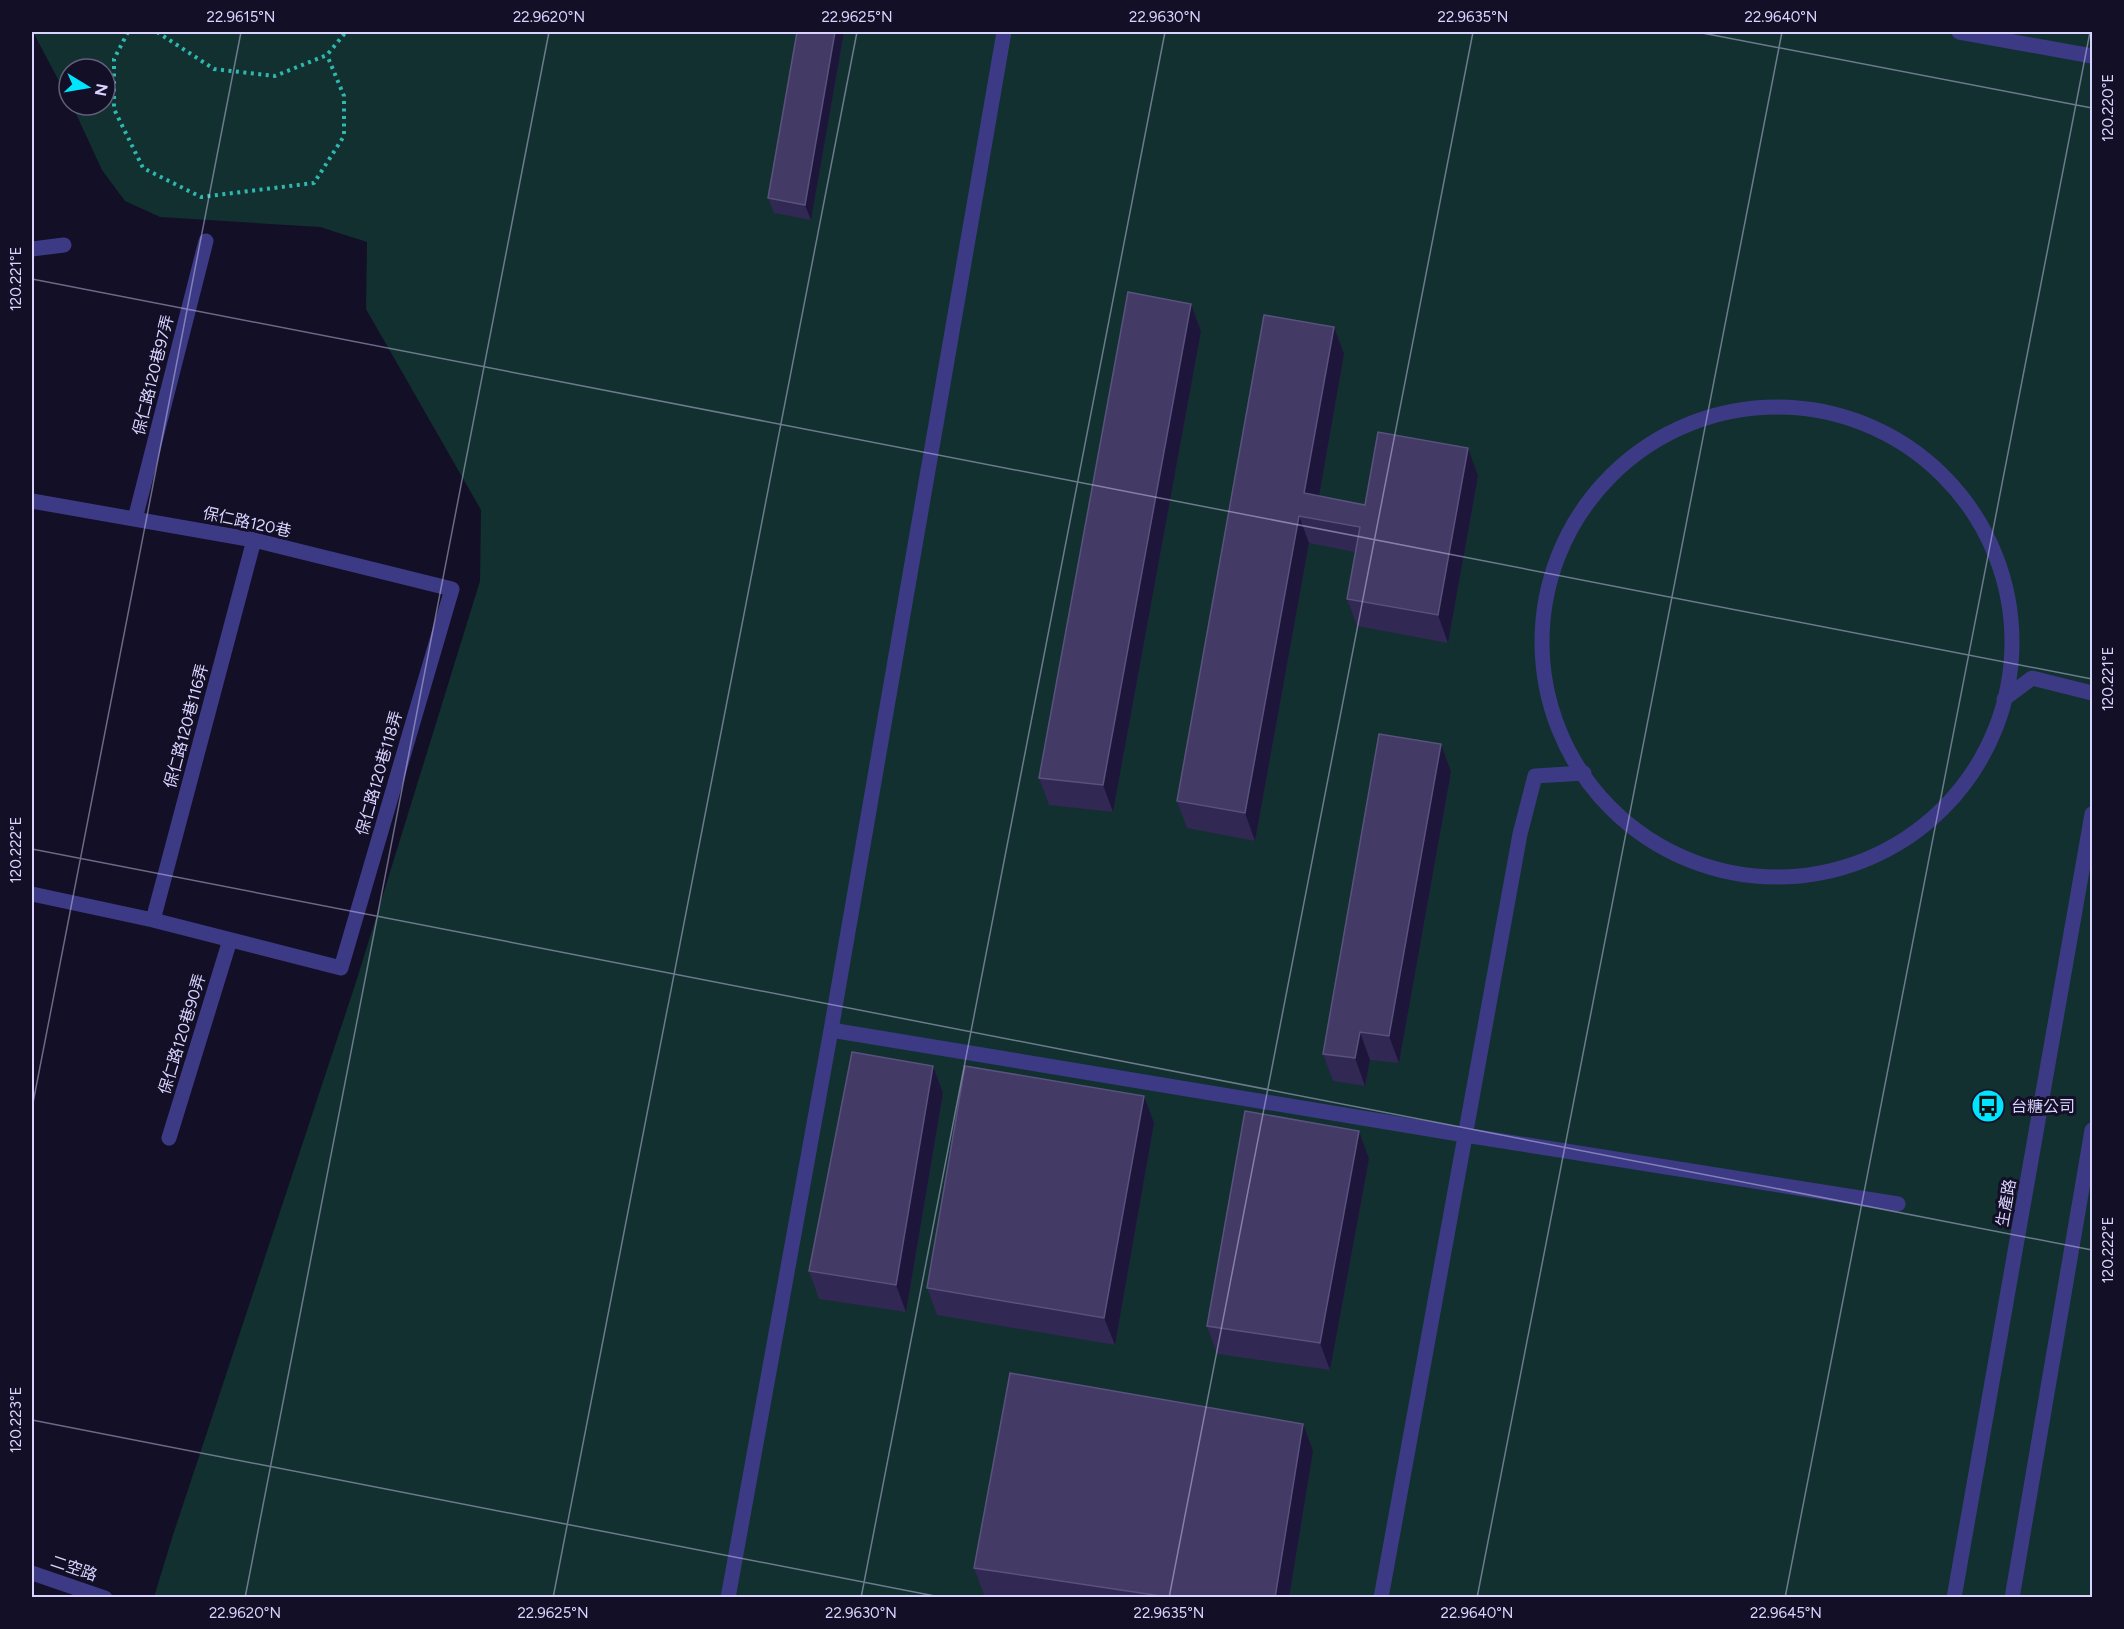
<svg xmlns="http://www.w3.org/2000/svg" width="2124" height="1629" font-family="Figtree,'Noto Sans TC',sans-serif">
<rect width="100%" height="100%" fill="#130f26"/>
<path fill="#12302f" d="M33,32H2092V1597H154L172,1538L356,982L480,581L481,510L366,309L367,242L320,227L160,217L125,201L102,170L72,105H105V69H69V100Z"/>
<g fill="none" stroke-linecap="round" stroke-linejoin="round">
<path stroke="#2fb8b0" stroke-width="4" stroke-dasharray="3 4.5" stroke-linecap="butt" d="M128,32L114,59V109L143,168L201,197L314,183L344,136V96L327,55
M157,32L214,69L275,76L327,55L346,32"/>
<path stroke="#3d3a85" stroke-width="15" d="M1959,32L2092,56
M32,249L64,245
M1542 642a235 235 0 1 1 470 0a235 235 0 1 1-470 0Z
M32,501L254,540L452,589L341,968L153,920L32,894
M135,519L206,241
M2004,699L2032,678L2092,693
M153,920L254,540
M831,1030L1465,1135L1898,1204
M169,1138L230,940
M32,1573L105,1598
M728,1598L831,1030L1004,32
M1381,1598L1520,834L1535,776L1584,773
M1954,1598L2092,814
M2012,1598L2092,1130"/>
</g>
<path fill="#312854" d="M797,32H844L811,220L774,213L768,198Z
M1191,304L1201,331L1113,812L1049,805L1039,778Z
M1344,354L1319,496L1365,505L1478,476L1448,643L1357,626L1347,599L1355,552L1309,543L1255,841L1187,828L1177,801Z
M1451,772L1399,1063L1370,1060L1365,1086L1333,1081L1323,1054Z
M933,1066L943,1093L906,1312L819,1299L809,1271Z
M1154,1123L1115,1345L937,1315L927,1288Z
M1369,1159L1330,1370L1217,1354L1207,1326Z
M1313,1451L1289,1598H998L984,1595L974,1568Z"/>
<path fill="#1d163a" d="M835,32H844L811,220L805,205Z
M1191,304L1201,331L1113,812L1103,785Z
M1334,327L1344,354L1315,519L1304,493Z
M1468,448L1478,476L1448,643L1438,615Z
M1299,516L1309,543L1255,841L1245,813Z
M1441,744L1451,772L1399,1063L1389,1036Z
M1360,1032L1370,1060L1365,1086L1355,1058Z
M933,1066L943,1093L906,1312L896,1285Z
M1144,1096L1154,1123L1115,1345L1104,1318Z
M1359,1131L1369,1159L1330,1370L1320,1343Z
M1303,1424L1313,1451L1289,1598H1275Z"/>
<path fill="#433a66" stroke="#5a527e" stroke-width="1.5" d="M797,32H835L805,205L768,198Z
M1128,292L1191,304L1103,785L1039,778Z
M1264,315L1334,327L1304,493L1365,505L1378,432L1468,448L1438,615L1347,599L1360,527L1299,516L1245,813L1177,801Z
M1379,734L1441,744L1389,1036L1360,1032L1355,1058L1323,1054Z
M852,1052L933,1066L896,1285L809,1271Z
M965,1066L1144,1096L1104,1318L927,1288Z
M1245,1111L1359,1131L1320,1343L1207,1326Z
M1010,1373L1303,1424L1275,1598H1174L974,1568Z"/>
<path fill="none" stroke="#d9d4ff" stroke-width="1.5" stroke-opacity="0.45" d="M1697,32L2092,108M32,279L2092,679M32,849L2092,1250M32,1108L241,32M32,1420L945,1598M245,1598L549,32M553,1598L857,32M861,1598L1165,32M1169,1598L1473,32M1477,1598L1782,32M1785,1598L2090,32"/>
<defs>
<g id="bus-disc" transform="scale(1.725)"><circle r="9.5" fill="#00e5ff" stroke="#130f26"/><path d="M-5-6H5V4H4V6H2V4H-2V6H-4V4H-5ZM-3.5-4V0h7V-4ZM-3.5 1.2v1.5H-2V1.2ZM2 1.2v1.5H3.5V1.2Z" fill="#111"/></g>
</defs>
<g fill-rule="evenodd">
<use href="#bus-disc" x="1988" y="1106"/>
</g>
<g text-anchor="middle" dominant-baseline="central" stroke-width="6" stroke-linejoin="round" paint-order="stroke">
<g font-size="16" fill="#d9d4ff" stroke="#130f26">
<text transform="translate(153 375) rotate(-76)">保仁路120巷97弄</text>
<text transform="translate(247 522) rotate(12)">保仁路120巷</text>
<text transform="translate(186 726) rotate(-75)">保仁路120巷116弄</text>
<text transform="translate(379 773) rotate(-74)">保仁路120巷118弄</text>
<text transform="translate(182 1034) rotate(-73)">保仁路120巷90弄</text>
<text transform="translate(2006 1203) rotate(-80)">生產路</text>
<text transform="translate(74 1568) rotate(19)">二空路</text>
</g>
<g font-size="16" fill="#d9d4ff" stroke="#130f26" text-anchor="start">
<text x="2011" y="1106">台糖公司</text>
</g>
</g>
<rect width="2124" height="1629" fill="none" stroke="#130f26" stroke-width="66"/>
<g transform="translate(87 87) rotate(101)"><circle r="28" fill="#130f26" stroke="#625e7d" stroke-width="1.5"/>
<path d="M0-4.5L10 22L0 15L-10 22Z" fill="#00e5ff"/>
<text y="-9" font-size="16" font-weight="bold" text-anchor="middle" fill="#d9d4ff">N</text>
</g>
<rect x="33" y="33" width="2058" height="1563" fill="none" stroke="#d9d4ff" stroke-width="2"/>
<g font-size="15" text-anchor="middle" fill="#d9d4ff">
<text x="241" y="22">22.9615°N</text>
<text x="549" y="22">22.9620°N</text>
<text x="857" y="22">22.9625°N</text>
<text x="1165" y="22">22.9630°N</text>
<text x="1473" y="22">22.9635°N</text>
<text x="1781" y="22">22.9640°N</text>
<text transform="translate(2108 108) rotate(-90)" y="5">120.220°E</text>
<text transform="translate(16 279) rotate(-90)" y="5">120.221°E</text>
<text transform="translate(2108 679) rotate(-90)" y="5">120.221°E</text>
<text transform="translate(16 850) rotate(-90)" y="5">120.222°E</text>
<text transform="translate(2108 1250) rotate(-90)" y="5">120.222°E</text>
<text transform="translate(16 1420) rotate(-90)" y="5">120.223°E</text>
<text x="245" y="1618">22.9620°N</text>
<text x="553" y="1618">22.9625°N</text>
<text x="861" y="1618">22.9630°N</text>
<text x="1169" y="1618">22.9635°N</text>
<text x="1477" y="1618">22.9640°N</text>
<text x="1786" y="1618">22.9645°N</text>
</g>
</svg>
